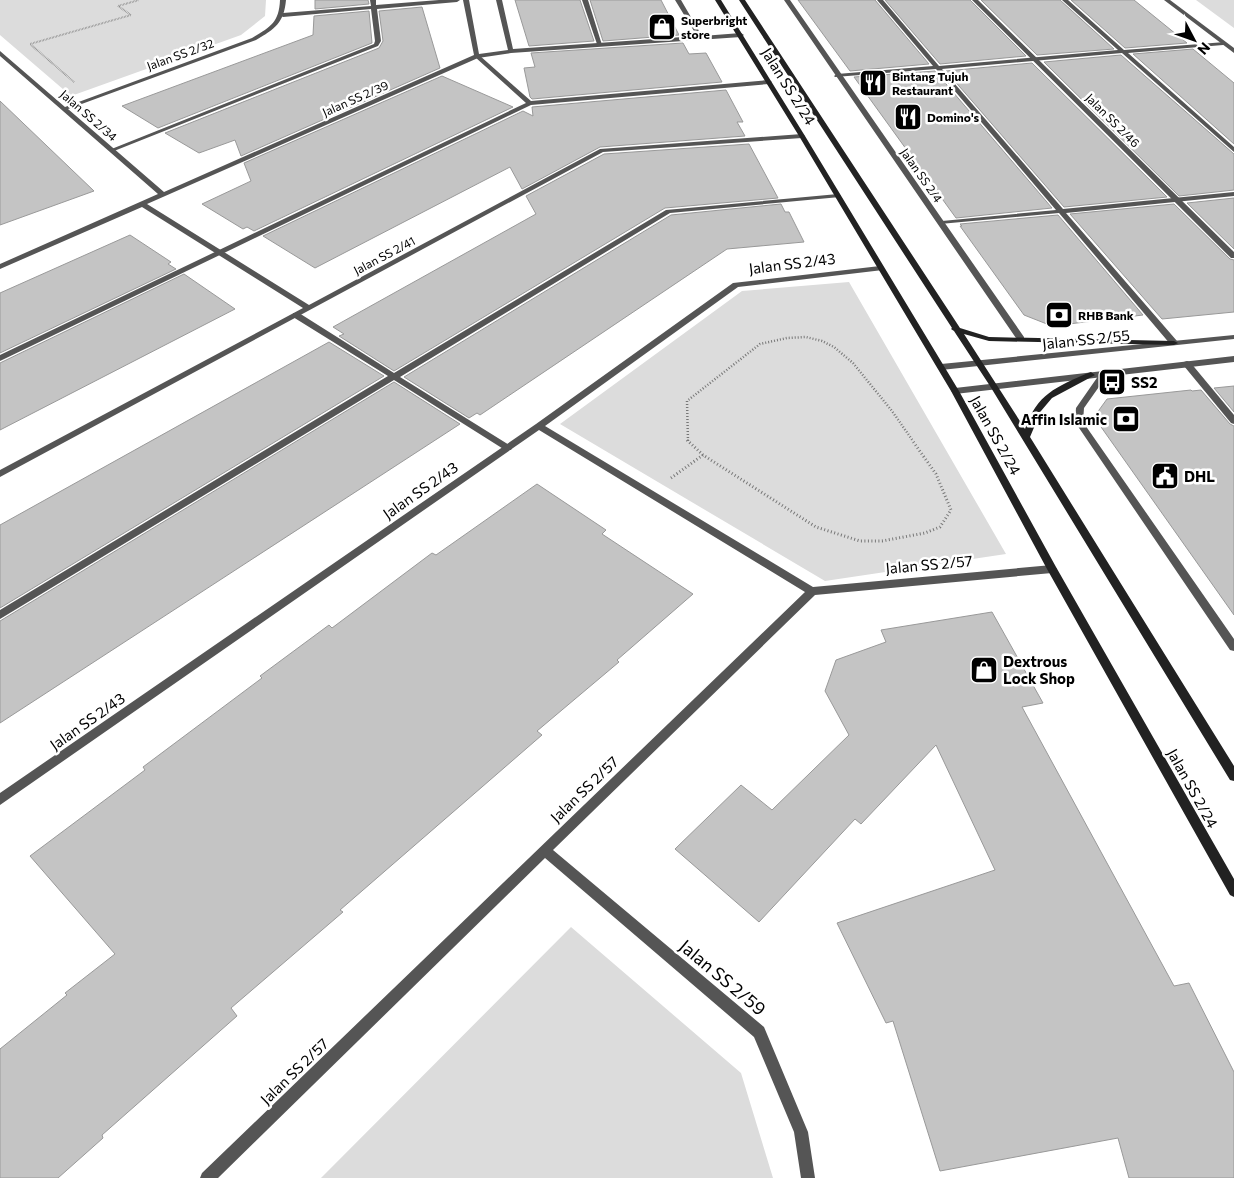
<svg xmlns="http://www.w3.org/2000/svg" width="1234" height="1178" font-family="Commissioner,sans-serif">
<rect width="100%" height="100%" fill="#fff"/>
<path fill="#dcdcdc" d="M0,0H266L265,16L241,35L71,96L0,35Z
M1196,0H1234V28Z
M849,282L1006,554L825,581L560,424L742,291Z
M571,927L741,1073L773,1178H321Z"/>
<path fill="#c4c4c4" stroke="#999" d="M315,0H368L369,4L315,9Z
M515,0H580L594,41L529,46Z
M590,0H661L679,35L603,41Z
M798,0H875L929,64L850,71Z
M885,0H970L1026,56L940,64Z
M981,0H1060L1114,49L1037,55Z
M1071,0H1134L1187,43L1125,48Z
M422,7L440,68L241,156L235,140L199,153L165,133L379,48L383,41L379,11Z
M369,11L372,43L158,128L122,106L313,35L314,16Z
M683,43L689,54L706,53L722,82L532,99L530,97L524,68L535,67L531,53Z
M1193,49L1234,83V144L1133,54Z
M1121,55L1234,154V190L1179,196L1044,62Z
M1032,63L1167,197L1064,207L946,71Z
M935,71L1052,208L956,218L854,77Z
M442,76L513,107L254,231L247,227L243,229L202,204L251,181L244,163Z
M726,90L743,122H737L745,136L600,147L522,189L510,167L315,268L263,236L523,111L533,116L532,107Z
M0,101L94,191L0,225Z
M749,144L778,198L665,208L394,371L339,336L344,334L333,327L536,214L526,196L604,154Z
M1234,198V249L1187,203Z
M781,204L785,212H789L804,242L727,249L480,415L477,413L469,418L404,377L671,215Z
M1174,204L1230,259L1234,260V312L1162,319L1070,214Z
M1058,215L1143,315L1052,326L1024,315L960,226H962L960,224Z
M130,235L171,262L168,264L176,269L0,353V293Z
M184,274L235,309L0,430V363Z
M329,342L384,376L0,608V525Z
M394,382L460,424L0,723V621Z
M1234,386V412L1214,388Z
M1191,390L1192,391L1201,390L1230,424L1234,426V615L1094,417L1107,399Z
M537,484L606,530L602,534L693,594L617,660L619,662L537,731L542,735L340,910L343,912L231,1008L237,1016L102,1135L103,1138L58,1178H0V1049L67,995L65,993L115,954L30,856L145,770L143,767L262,678L260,676L329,625L332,628L432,553L436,555Z
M992,612L1043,703L1022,707L1174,986L1189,983L1234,1072V1178H1129L1118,1138L940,1171L893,1021L886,1023L837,923L995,870L936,745L861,824L855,819L759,922L675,849L741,785L772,810L849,735L825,691L836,660L886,642L881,630Z"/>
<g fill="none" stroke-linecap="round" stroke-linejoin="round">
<path stroke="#777" stroke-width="2" stroke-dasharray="0.5 1" stroke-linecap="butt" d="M74,82L30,44L131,15L118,6L139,0"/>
<path stroke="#777" stroke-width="2.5" stroke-dasharray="1 2" stroke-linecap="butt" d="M688,441L687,401L760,344L787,338L806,337L822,341L834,347L853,363L892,411L913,441"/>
<path stroke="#777" stroke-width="3" stroke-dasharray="1 2.5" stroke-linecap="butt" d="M687,440L703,455L816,527L860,541H882L925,533L940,527L951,510L936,474L912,440
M671,478L703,455"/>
<path fill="#555" fill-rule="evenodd" d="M370,0H376V5L439,0H460L457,2L377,9L381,41L378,46L114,151L109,150L374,44L375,41L371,9L283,17L280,15L283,13L371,6Z
M582,0H588L602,45L597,44Z
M877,0H883L939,66L1118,50L1062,0H1068L1124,50L1225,42L1226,43L1223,45L1128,53L1234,147V152L1122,53L942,69L1063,209L1234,192V196L1066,213L1177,341V345H1171L1059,213L940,224V222L942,221L1056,210L936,69L835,77L834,76L837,74L933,66Z
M475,55H479L531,101L769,80L772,82L769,84L531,105L0,361V355L526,103L475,57Z
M838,194L841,196L840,197L670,213L400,377L511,446L512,448L511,450H505L394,380L0,619V610L388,376L293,317V313H299L394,373L666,210Z
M1187,361L1190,362L1234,415V424L1231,423L1184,366V362Z"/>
<path fill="#555" fill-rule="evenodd" d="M280,0H286C284,23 275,29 256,40L68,109L164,192L474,55L463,0H469L479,54L508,50L496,0H502L513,49L697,36L675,0H681L702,36L741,33L744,35L741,37L511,53L478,58L147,204L309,305L600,149L802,134L805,136L802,138L603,152L0,477V470L303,308L142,207L0,269V264L158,194L0,56V51L65,107L252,38C270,27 279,23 280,0Z
M784,0H790L1024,337V341H1018Z
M972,0H978L1234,252V258H1231Z
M1164,0H1170L1234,48V53Z
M880,266L884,268L883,270L738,287L545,426L813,587L1052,565L1057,569L1052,573L815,595L553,850L764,1027L808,1132L815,1178H801L794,1132L754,1037L545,858L218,1178H200L202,1173L805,592L539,430L0,805V793L536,424L733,283Z
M1104,371L1108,374L1084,408L1083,422L1234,639V651L1230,650L1075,422L1076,408L1101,372Z"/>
<path fill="#555" fill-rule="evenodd" d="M1234,335V339L941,370L937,367L941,364Z
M1234,356V362L955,394L951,391L955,388Z"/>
<path fill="#222" fill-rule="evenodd" d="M715,0H721L805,136L959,391L1056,567L1234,879V897L1230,895L1047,569L951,391L799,136Z
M739,0H745L960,328L989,337L1174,341L1178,343L1174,345L989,341L964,334L1025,429C1037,394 1056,387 1088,373L1091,372L1095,375L1052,398L1041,411L1030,437L1234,766V781L1230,780L990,386L954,331L951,329L952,328Z"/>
</g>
<defs>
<g id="shop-square" transform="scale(1.4375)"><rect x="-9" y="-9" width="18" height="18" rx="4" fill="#000" stroke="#fff"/><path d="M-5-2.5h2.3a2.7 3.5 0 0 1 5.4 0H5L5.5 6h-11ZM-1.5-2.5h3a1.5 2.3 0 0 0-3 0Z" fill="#fff"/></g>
<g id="restaurant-square" transform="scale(1.4375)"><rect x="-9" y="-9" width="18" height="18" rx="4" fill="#000" stroke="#fff"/><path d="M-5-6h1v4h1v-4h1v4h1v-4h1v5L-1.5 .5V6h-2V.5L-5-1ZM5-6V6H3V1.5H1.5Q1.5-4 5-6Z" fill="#fff"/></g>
<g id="bank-square" transform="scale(1.4375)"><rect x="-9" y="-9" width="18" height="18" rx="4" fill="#000" stroke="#fff"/><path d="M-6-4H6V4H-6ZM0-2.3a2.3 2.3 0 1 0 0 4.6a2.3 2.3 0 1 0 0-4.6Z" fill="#fff"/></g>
<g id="bus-square" transform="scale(1.4375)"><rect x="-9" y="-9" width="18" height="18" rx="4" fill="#000" stroke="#fff"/><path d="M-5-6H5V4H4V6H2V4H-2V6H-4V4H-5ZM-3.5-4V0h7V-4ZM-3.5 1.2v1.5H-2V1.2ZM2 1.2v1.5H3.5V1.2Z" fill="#fff"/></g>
<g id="civic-square" transform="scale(1.4375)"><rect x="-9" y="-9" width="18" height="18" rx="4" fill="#000" stroke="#fff"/><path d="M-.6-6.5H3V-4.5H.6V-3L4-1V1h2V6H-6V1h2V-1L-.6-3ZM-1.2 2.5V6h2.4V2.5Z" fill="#fff"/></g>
</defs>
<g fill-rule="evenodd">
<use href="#shop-square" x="662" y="27"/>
<use href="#restaurant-square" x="873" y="83"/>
<use href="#restaurant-square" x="908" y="117"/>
<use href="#bank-square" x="1059" y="315"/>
<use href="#bus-square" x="1112" y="382"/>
<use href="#bank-square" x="1126" y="419"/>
<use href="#civic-square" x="1165" y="476"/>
<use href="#shop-square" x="984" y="670"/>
</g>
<g text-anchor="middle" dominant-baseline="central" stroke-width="5" stroke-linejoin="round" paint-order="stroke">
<g font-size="12" font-weight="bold" fill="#000" stroke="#fff" text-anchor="start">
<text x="681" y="20">Superbright<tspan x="681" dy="14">store</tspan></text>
<text x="892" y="76">Bintang Tujuh<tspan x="892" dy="14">Restaurant</tspan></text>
<text x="927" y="117">Domino's</text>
<text x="1078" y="315">RHB Bank</text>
</g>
<g font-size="12" fill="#000" stroke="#fff">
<text transform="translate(180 54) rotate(-20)">Jalan SS 2/32</text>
<text transform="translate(355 98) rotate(-24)">Jalan SS 2/39</text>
<text transform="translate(89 115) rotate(41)">Jalan SS 2/34</text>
<text transform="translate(1113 120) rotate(45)">Jalan SS 2/46</text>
<text transform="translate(922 175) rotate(55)">Jalan SS 2/4</text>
<text transform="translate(384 255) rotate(-28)">Jalan SS 2/41</text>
</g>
<g font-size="15" fill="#000" stroke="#fff">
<text transform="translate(789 86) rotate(58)">Jalan SS 2/24</text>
<text transform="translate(792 263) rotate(-7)">Jalan SS 2/43</text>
<text transform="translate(1086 339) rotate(-6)">Jalan SS 2/55</text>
<text transform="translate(996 435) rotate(61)">Jalan SS 2/24</text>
<text transform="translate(420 490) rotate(-35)">Jalan SS 2/43</text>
<text transform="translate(929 564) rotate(-5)">Jalan SS 2/57</text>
<text transform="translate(87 721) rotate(-35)">Jalan SS 2/43</text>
<text transform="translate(1193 788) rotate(61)">Jalan SS 2/24</text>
<text transform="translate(584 789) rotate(-44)">Jalan SS 2/57</text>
<text transform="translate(294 1071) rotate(-44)">Jalan SS 2/57</text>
</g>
<g font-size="15" font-weight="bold" fill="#000" stroke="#fff" text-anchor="start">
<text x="1131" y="382">SS2</text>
<text x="1107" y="419" text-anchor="end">Affin Islamic</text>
<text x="1184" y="476">DHL</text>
<text x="1003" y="661">Dextrous<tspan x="1003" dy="17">Lock Shop</tspan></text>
</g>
<g font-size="18" fill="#000" stroke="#fff">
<text transform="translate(723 977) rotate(40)">Jalan SS 2/59</text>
</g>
</g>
<g transform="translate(1194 40) rotate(131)" stroke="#ffffff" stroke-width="4" paint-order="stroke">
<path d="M0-4L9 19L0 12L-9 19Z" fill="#000000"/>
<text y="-8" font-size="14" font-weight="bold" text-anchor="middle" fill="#000000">N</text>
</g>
</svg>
